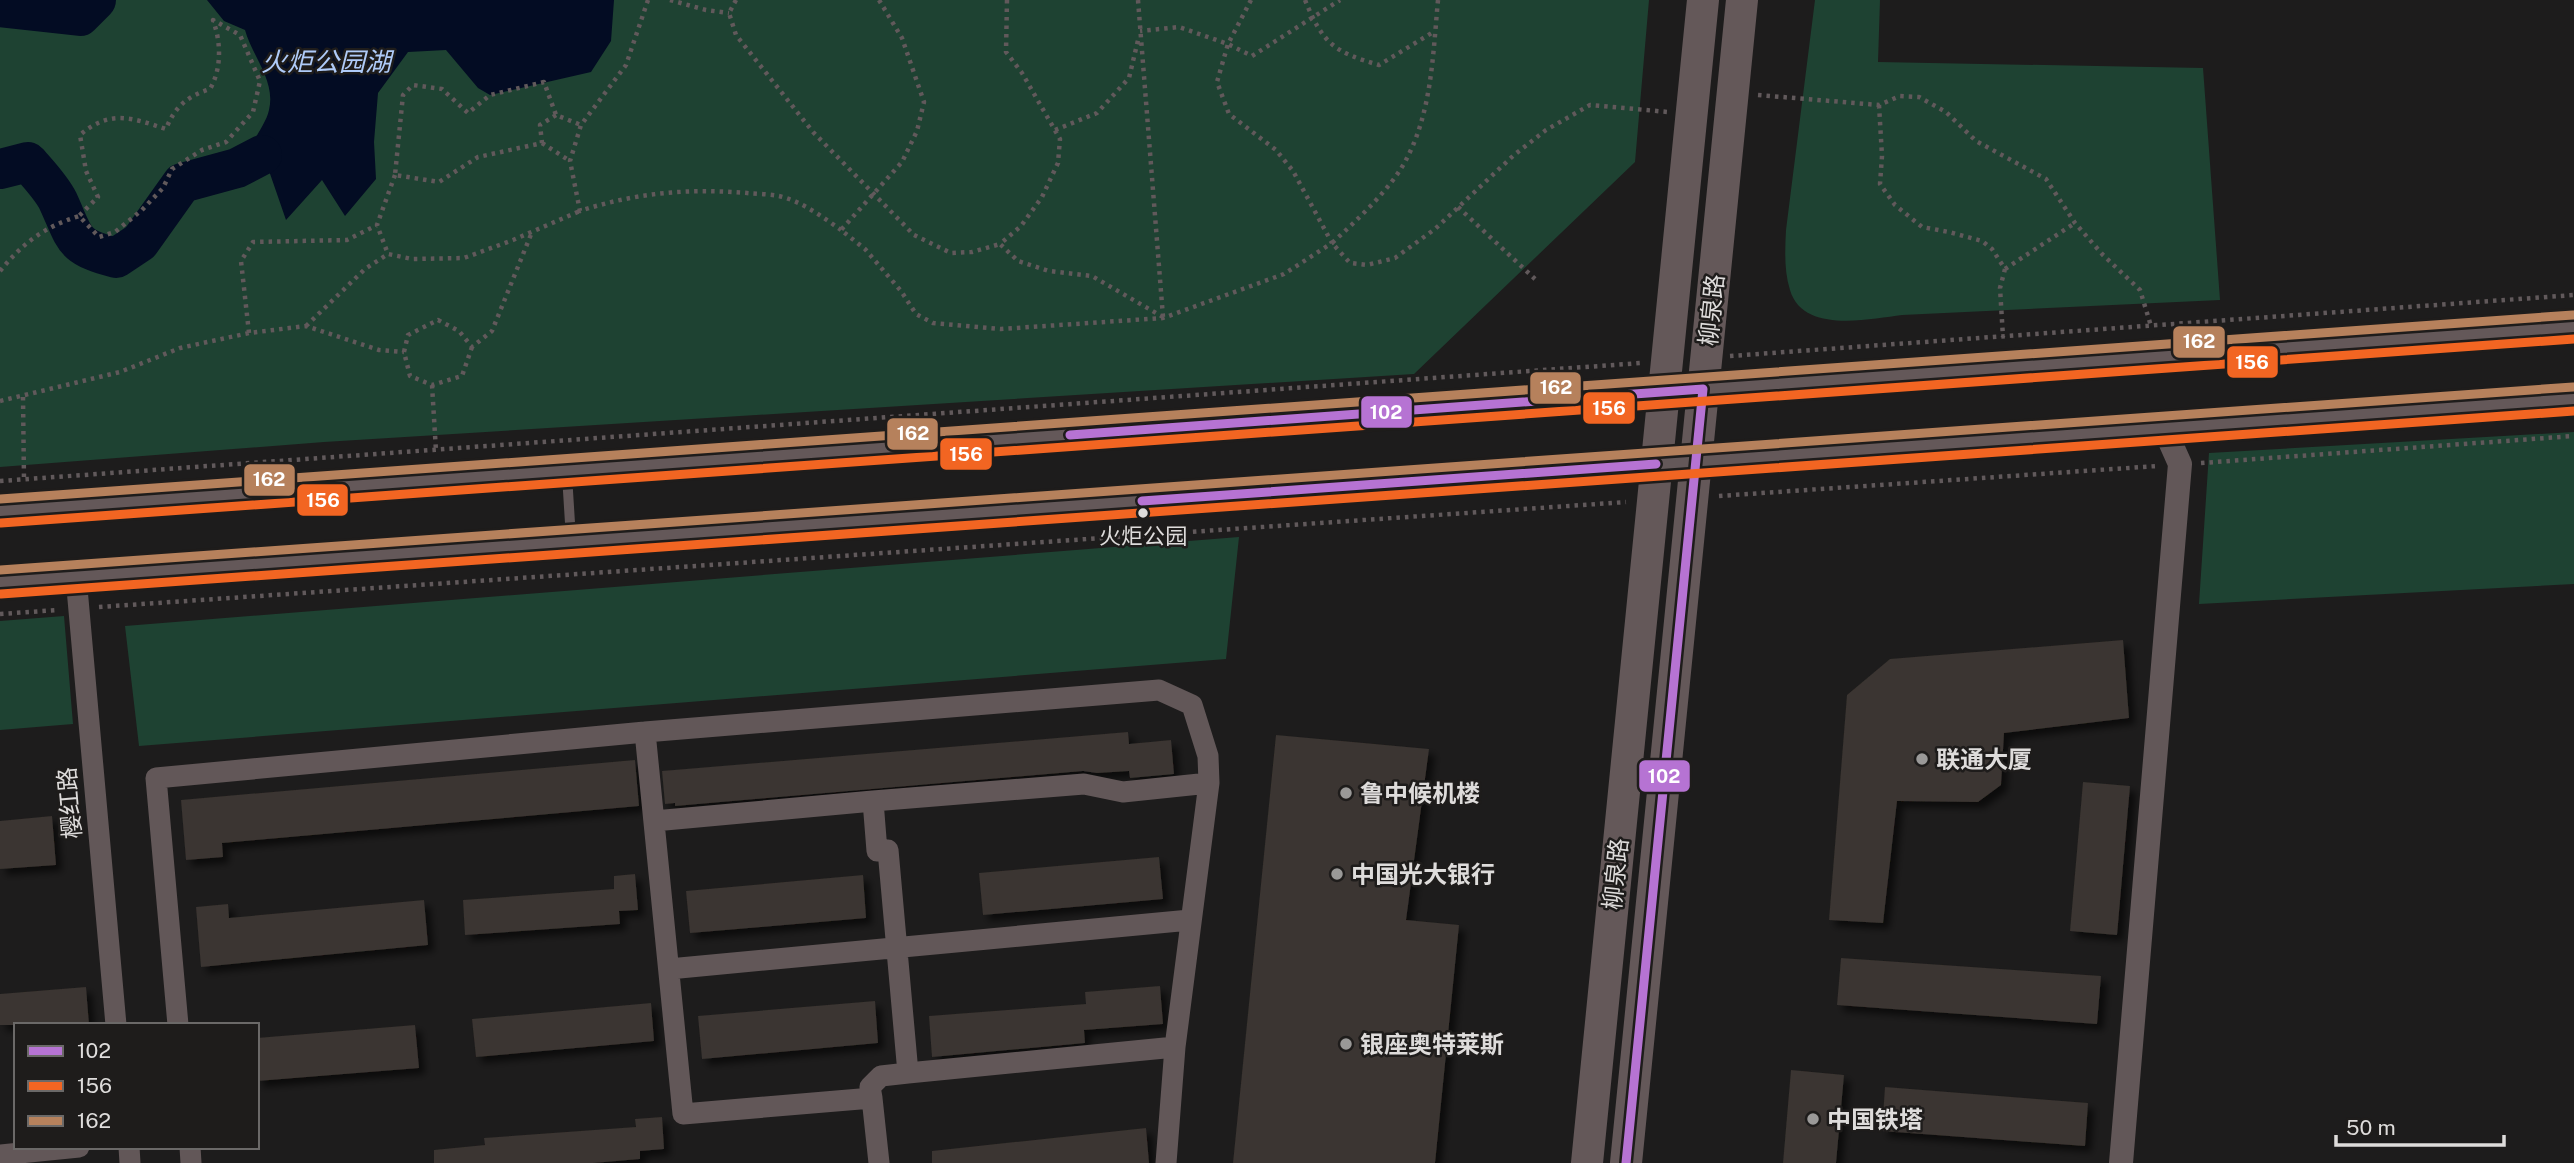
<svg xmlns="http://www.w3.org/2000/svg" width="2574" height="1163" font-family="'Public Sans','Noto Sans SC',sans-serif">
<defs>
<filter id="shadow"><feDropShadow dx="6" dy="6" stdDeviation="3.5" flood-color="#0009"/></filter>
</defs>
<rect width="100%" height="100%" fill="#1d1c1c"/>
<path fill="#1e4232" d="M0,0H1649L1635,162L1414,374L324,442L0,467Z
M1815,0H1880L1878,62L2203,68L2220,300L1902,315C1869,319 1803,334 1790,290C1784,271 1785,250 1786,230Z
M2574,432V584L2199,604L2209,453Z
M1239,537L1226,659L139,746L125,626Z
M64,616L73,724L0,730V621Z"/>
<path fill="#030c23" d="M207,0H614L611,41L591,72L490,95L478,88L446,50L408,52L378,93L374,142L376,179L345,216L322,180L286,220L267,165L254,141C259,131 267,120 269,110C276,81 252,56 245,30L224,21Z"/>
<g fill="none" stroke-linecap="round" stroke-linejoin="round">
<path stroke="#030c23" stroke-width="40" d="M0,7L80,16L96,0
M0,169L28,162C38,174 51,187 58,201C76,240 71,246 116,258L140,242L182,183L237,168L262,155"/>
</g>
<path fill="#3a3430" filter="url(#shadow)" d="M2123,640L2129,718L2004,733L2001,785L1978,802L1897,801L1883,923L1829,920L1847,695L1890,659Z
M1128,732L1129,744L1171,740L1174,774L1130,778L1129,771L1097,773L1083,771L675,806V803L665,804L662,771Z
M1276,735L1429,749L1406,920L1459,925L1435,1163H1233Z
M635,760L639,806L222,843L223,857L186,860L181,800Z
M2083,782L2130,786L2117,935L2070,931Z
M52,816L56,865L0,869V821Z
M1159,857L1163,899L983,915L979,873Z
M635,874L638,910L619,911L620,924L465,935L463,900L614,889V876Z
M863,875L866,918L690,933L686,891Z
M424,900L428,945L201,967L196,907L228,904L229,918Z
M1841,958L2101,976L2097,1024L1837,1005Z
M1160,986L1163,1024L1084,1030L1085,1043L932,1057L929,1016L1086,1004L1085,992Z
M86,987L89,1025H0V994Z
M875,1001L878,1043L702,1059L698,1016Z
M651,1003L654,1041L476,1057L472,1019Z
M415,1025L419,1068L257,1081V1038Z
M1791,1070L1844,1075L1836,1163H1783Z
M1885,1087L2088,1103L2085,1146L1882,1131Z
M662,1117L664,1149L640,1151V1159L593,1163H434V1150L485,1145L484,1138L636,1127L635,1119Z
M1146,1128L1149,1163H932V1151Z"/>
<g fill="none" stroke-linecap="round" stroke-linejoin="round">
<path stroke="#61595b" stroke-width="4.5" stroke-dasharray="3.5 5" stroke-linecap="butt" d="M648,0L626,65L581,125L570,161L580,211C634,193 689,188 747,193C757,194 769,194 779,196C801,201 823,217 841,230
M670,0L706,10L729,13
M736,0L729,13L736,35L813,132L914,235L951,253L972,252L1000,244
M879,0L902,38L924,102L917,131L902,162L841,230L865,249L901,291L916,314L933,323L1001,329L1163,318L1284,274L1332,243L1293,171L1276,150L1229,114L1217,82L1228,44L1179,27L1140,31
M1007,0L1006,52L1022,73L1060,139L1058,163L1042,197L1021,226L1000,244L1018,261L1049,271L1092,276L1163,317
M1138,0L1163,317
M1251,0L1228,44L1252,56L1340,0
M1305,0C1323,44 1334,52 1379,65L1435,31
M1438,0C1433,53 1432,110 1407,158C1392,188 1357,220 1332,243L1350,263L1367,265L1395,258L1435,229L1514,155L1546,130L1590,105L1668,112
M1758,95L1879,105L1900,96L1919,97L1946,112L1976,141L2046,179L2075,223L2103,255L2140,290L2151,326
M1879,105L1882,156L1880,184L1895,205L1922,227L1949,232L1982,241L1992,249L2005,269L2000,288L2003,337
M556,115L540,125L542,143L478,157L439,182L395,175L403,95L413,85L442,89L468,113L490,95L544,82L556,115L581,125
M1055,130L1097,113L1129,78L1139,36
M542,143L570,161
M395,175L377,225L388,254L412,259L464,258L513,240L580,211
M1458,207L1535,279
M2005,269L2075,223
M0,271C23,243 44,227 79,216L99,237L115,232L142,210L163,188L172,169L202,150L226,142L253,112L260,81L240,35L213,20C221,42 222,68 210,89C188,96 175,106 166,129C132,118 110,109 80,135L86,171L98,197L79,216
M306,326L365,269L388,254
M249,333L241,261L253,242L347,240L377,225
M472,347L462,376L432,385L410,376L404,352L408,335L438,320L459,331L472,347L492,331L532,232
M1730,356L2574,295
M432,385L436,451
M23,397L24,480
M0,401L120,372L180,348L249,333L306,326L379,350L404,352
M2201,463L2574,436
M0,481L1641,363
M1719,496L2157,466
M99,607L1626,502
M0,614L58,610"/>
<path stroke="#625758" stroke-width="10" d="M567,475L571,539"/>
<path stroke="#625758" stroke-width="21" d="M76,577L116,1025
M645,732L683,1114L872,1098L879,1163
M873,801L1084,784L1123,792L1209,783
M654,821L873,801L877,851L888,850L908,1073L881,1076L870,1087L872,1098
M669,969L1190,920
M178,1025L156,778L645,732L1159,690L1192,705L1208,756L1209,783L1175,1047L1166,1163
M908,1073L1175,1047
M129,1147L130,1163
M190,1147L191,1163
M0,1155L79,1147"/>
<path stroke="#625758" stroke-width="24" d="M2121,1163L2180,464L2164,428"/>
<path stroke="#645859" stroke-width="32" d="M0,511L2574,327
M0,582L2574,399
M1587,1163L1703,0
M1626,1163L1742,0"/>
<g stroke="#1e1c1b" stroke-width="14">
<path id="bus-1" d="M1070,435L1703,389
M1142,501L1656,464
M1626,1163L1703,389"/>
</g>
<g stroke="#1e1c1b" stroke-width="14">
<path id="bus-2" d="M1,523L2574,339
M1,594L2574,411"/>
</g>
<g stroke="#1e1c1b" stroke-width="14">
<path id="bus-3" d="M0,499L2573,315
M0,570L2573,387"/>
</g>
<use href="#bus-1" stroke="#b673d3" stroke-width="9"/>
<use href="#bus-2" stroke="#f26522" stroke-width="9"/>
<use href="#bus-3" stroke="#b6815c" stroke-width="9"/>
</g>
<circle fill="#dedcdb" stroke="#1e1c1b" stroke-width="2.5" cx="1143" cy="513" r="6"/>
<g fill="#9a9998" stroke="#1e1c1b" stroke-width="2.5">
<circle cx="1922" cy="759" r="7"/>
<circle cx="1346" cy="793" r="7"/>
<circle cx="1337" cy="874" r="7"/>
<circle cx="1346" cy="1044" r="7"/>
<circle cx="1813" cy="1119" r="7"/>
</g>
<g text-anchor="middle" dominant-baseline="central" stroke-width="5" stroke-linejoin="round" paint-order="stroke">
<g font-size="22" fill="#dedcdb" stroke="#1e1c1b">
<text x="1143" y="536">火炬公园</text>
</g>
<g font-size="24" fill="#dedcdb" stroke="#1e1c1b">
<text transform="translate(1711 310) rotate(-84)">柳泉路</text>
<text transform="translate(69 803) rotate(-95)">樱红路</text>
<text transform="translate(1615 874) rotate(-84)">柳泉路</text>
</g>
<g font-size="24" font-weight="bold" fill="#dedcdb" stroke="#1e1c1b" text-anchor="start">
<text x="1936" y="759">联通大厦</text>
<text x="1360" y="793">鲁中候机楼</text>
<text x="1351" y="874">中国光大银行</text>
<text x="1360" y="1044">银座奥特莱斯</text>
<text x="1827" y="1119">中国铁塔</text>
</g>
<g font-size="26" font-style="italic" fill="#afcbf8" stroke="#1e1c1b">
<text x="326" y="61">火炬公园湖</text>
</g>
</g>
<g stroke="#1e1c1b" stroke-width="2.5">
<rect x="2172" y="325" width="54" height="34" rx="7" fill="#b6815c"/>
<rect x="2226" y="345" width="53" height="34" rx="7" fill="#f26522"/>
<rect x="1529" y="371" width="53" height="34" rx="7" fill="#b6815c"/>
<rect x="1582" y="391" width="54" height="34" rx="7" fill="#f26522"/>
<rect x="1360" y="395" width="53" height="34" rx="7" fill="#b673d3"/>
<rect x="886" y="417" width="53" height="34" rx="7" fill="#b6815c"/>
<rect x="939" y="437" width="54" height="34" rx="7" fill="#f26522"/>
<rect x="243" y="463" width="53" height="34" rx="7" fill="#b6815c"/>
<rect x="296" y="483" width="53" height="34" rx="7" fill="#f26522"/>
<rect x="1638" y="759" width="53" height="34" rx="7" fill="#b673d3"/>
</g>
<g font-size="19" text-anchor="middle" font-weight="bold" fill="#fff">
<text x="2199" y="348">162</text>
<text x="2252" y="369">156</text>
<text x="1556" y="394">162</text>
<text x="1609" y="415">156</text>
<text x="1386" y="419">102</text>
<text x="913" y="440">162</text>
<text x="966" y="461">156</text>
<text x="269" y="486">162</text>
<text x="323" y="507">156</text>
<text x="1664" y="783">102</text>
</g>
<rect x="14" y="1023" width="245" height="126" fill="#1e1c1b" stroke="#6b6968" stroke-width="2"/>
<rect x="28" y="1046" width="35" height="10" fill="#b673d3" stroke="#6b6968" stroke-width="2"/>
<text x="77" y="1058" font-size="21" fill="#dedcdb">102</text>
<rect x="28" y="1081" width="35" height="10" fill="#f26522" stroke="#6b6968" stroke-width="2"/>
<text x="77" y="1093" font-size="21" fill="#dedcdb">156</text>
<rect x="28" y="1116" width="35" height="10" fill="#b6815c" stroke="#6b6968" stroke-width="2"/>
<text x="77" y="1128" font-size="21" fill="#dedcdb">162</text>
<path d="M2336 1135v10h168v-10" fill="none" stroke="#dedcdb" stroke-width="3.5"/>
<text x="2346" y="1135" font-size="21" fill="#dedcdb" stroke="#1e1c1b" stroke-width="5" paint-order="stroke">50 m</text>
</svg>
